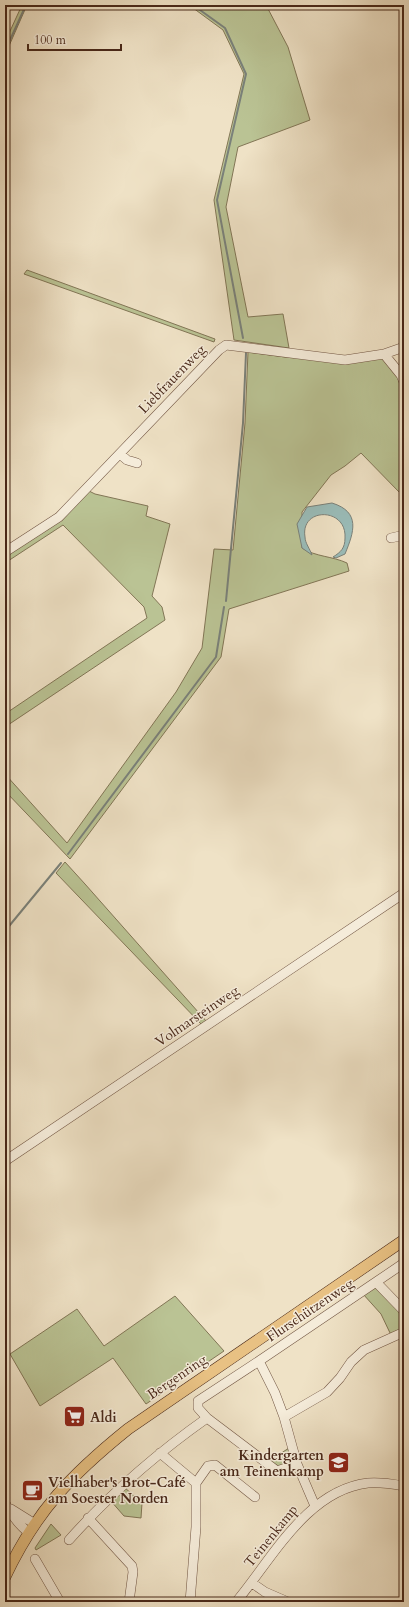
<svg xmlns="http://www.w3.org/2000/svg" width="409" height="1607" font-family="Cardo,serif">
  <rect width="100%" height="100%" fill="#efe2c6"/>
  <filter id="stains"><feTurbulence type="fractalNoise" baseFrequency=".005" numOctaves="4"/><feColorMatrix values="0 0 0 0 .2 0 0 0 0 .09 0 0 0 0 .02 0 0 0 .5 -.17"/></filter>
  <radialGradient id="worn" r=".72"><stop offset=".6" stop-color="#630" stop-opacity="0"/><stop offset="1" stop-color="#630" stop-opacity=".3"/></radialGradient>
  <path fill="#bac394" stroke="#827656" d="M22 5H27L5 55V42Z
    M189 5H266L288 47 310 120 238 147 226 207 248 317 283 314 289 348 234 340 214 200 244 74 223 30Z
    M27 270 215 339 214 342 24 274Z
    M248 352 285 357 384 355 404 385V505L400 493 361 453 345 466 331 475 302 512V548C316 557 332 556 347 563L349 571 229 609 221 657 70 859 5 791V774L67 843 176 692 202 648 214 549 233 550 245 423Z
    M87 490 95 494 148 506 146 516 170 524 152 596 162 607 165 620 5 727V714L147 618 144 607 63 525 5 563V553Z
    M65 862 85 884 207 1022 202 1025 56 873Z
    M374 1287H378L404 1315V1328L391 1335 381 1314 363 1294Z
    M175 1296 224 1351 146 1404 113 1358 40 1406 10 1354 77 1309 104 1346Z
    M289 1448 290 1452 285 1453 287 1458 291 1457 292 1461 280 1467 269 1461Z
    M124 1487 142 1503 141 1518 124 1516 110 1500Z
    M51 1524 61 1535 36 1550 35 1548Z"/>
  <path fill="#9abdba" stroke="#7a817a" d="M332 503C361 512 354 532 345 554L336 558 333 557C341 552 345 548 345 538 347 507 300 507 305 537 305 543 310 549 312 555L302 548 297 524 307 507Z"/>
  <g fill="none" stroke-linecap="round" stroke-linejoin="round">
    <path stroke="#7a817a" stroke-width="2" d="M193 5 225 28 246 74 217 200 243 338
      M5 51 26 5
      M226 601 243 423 246 353
      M68 854 216 657 224 607
      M5 931 61 863"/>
    <defs>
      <path id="minor" d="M384 354 401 375 404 382
        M120 454 127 460 137 463
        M391 538 404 535
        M5 552 59 517 219 350 226 345 345 360 384 354 404 347
        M5 1161 404 893
        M376 1282 404 1263
        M259 1361 376 1282 404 1311
        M284 1417 327 1392 340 1378 351 1362 364 1350 404 1332
        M160 1453 196 1483
        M297 1464 277 1471 207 1418 198 1408V1401L259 1361 275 1393 284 1417 297 1464 315 1506
        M5 1503C11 1515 18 1524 29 1533
        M11 1509 35 1524
        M88 1518 132 1566 133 1572 129 1602
        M69 1540C110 1494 156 1454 207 1418
        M35 1559 60 1602
        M252 1583 265 1592 288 1602
        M190 1602 196 1527V1483L208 1466 215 1465 255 1497
        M236 1602C272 1559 307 1490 368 1483 379 1482 393 1484 404 1486"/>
      <path id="major" d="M5 1577C36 1511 71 1475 128 1429L404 1240"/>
    </defs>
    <use href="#minor" stroke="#725644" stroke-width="10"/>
    <use href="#major" stroke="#492819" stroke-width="12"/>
    <use href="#minor" stroke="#f5ecda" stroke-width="9"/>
    <use href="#major" stroke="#e8c183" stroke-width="11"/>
  </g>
  <defs>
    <symbol id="supermarket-square" viewBox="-11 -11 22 22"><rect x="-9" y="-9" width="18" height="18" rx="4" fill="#8f2418" stroke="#f5ecda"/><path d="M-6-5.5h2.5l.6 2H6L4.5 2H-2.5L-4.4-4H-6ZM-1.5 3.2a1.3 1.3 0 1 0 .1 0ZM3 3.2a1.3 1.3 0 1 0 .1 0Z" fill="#fff"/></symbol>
    <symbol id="school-square" viewBox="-11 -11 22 22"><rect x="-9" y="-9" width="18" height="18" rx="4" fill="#8f2418" stroke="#f5ecda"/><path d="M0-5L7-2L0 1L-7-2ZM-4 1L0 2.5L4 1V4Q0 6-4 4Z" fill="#fff"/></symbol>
    <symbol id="cafe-square" viewBox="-11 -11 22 22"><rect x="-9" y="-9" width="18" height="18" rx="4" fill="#8f2418" stroke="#f5ecda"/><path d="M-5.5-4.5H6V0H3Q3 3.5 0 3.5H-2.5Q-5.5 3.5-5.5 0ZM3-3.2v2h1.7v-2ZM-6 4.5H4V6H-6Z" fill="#fff"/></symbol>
  </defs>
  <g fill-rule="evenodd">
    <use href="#supermarket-square" x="62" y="1404" width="25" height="25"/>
    <use href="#school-square" x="326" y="1450" width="25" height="25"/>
    <use href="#cafe-square" x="20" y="1478" width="25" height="25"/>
  </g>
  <g text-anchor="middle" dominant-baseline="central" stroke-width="3" stroke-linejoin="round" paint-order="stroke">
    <g font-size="14" fill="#492819" stroke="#f5ecda">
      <text transform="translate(172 379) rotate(-46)">Liebfrauenweg</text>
      <text transform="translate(197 1016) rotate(-34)">Volmarsteinweg</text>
      <text transform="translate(310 1310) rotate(-34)">Flurschützenweg</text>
      <text transform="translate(177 1377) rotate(-34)">Bergenring</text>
      <text transform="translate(271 1536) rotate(-51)">Teinenkamp</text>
    </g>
    <g font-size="14" font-weight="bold" fill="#492819" stroke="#f5ecda" text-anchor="start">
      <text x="90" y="1417">Aldi</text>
      <text x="324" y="1455" text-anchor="end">Kindergarten<tspan x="324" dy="16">am Teinenkamp</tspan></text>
      <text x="48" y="1482">Vielhaber's Brot-Café<tspan x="48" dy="16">am Soester Norden</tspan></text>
    </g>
  </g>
  <rect width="409" height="1607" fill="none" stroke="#efe2c6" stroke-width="20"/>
  <rect x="6" y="6" width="397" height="1595" fill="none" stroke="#492819" stroke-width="2"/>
  <rect x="10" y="10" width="389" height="1587" fill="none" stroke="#492819"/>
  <path d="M28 44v6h93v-6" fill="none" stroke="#492819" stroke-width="2"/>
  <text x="34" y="44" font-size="12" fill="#492819" stroke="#f5ecda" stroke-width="3" paint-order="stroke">100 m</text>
  <rect width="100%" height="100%" filter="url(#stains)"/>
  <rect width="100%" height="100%" fill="url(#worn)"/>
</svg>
